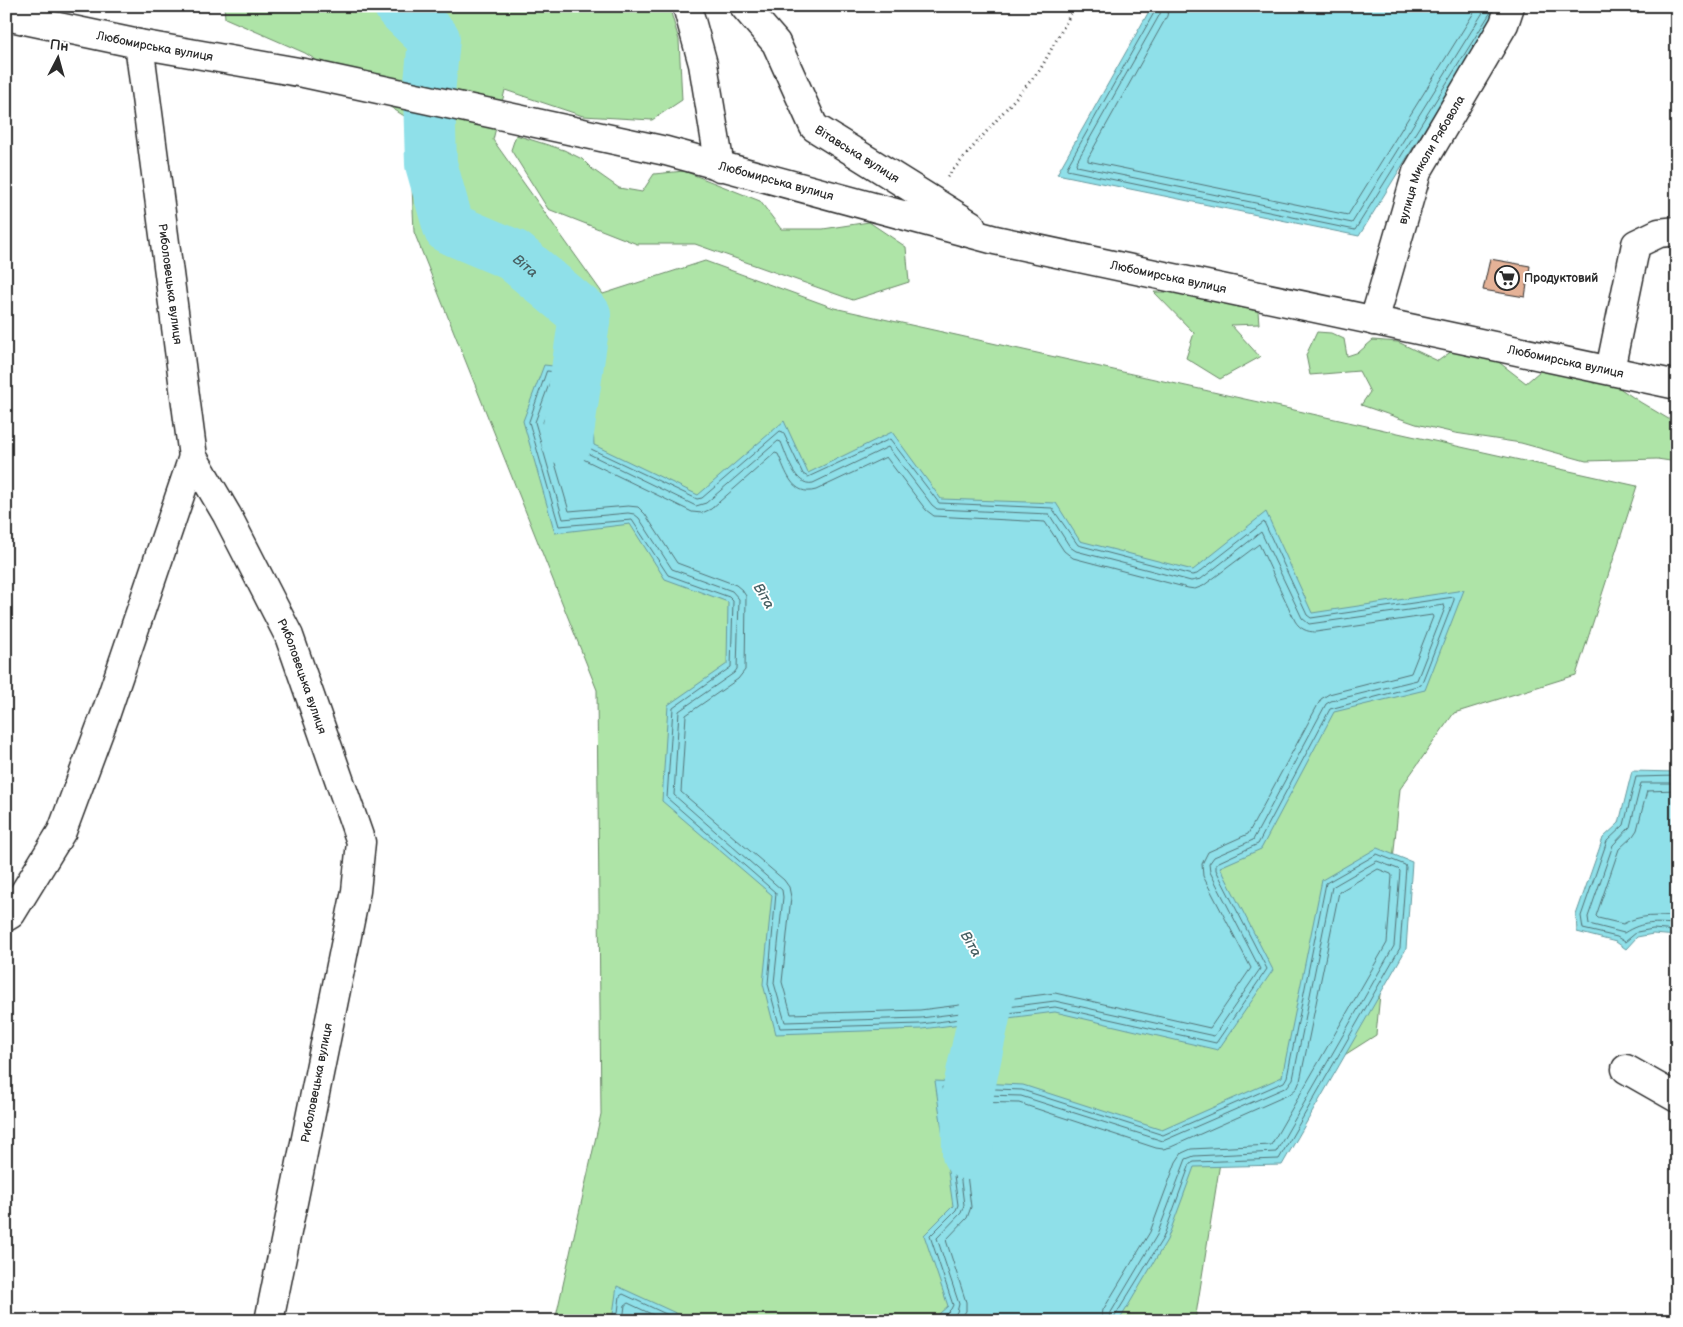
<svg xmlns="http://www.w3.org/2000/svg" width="1683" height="1327" font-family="'Balsamiq Sans',sans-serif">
  <rect width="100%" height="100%" fill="#fff"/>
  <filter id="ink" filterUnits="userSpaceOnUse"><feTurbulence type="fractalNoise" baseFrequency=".02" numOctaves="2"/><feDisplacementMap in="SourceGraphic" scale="10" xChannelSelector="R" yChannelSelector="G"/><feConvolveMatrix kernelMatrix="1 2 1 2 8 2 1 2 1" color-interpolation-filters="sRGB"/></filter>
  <g filter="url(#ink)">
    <path fill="#aee4a7" stroke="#6c8869" d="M224 6H669L679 40 682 100 652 120 583 116 505 90 493 140 603 294 705 261 834 308 1637 486 1576 675 1454 713 1400 789 1376 1035 1225 1131 1195 1321H555L601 1114 597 690 414 232 409 119 305 53 225 18Z
      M516 135 564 150 582 159 592 169 619 188 642 192 654 174 684 171 760 201 781 229H823L869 222 906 247 909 282 853 300 695 244H637L548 209 511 150Z
      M1154 292H1179L1258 311 1259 324 1231 325 1260 357 1220 379 1186 358 1194 333Z
      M1317 332 1331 333 1344 339 1347 356 1359 352 1373 340 1398 342 1438 361 1456 348 1496 360 1526 383 1546 366 1612 383 1640 402 1677 424V462L1657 459 1586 461 1521 443 1455 433 1416 424 1361 405 1370 392 1359 371 1310 375 1306 355Z"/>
    <path fill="#8fe0e9" stroke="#67989d" d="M1152 6H1500L1359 236 1057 174Z
      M544 365 590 370 594 445 698 495 784 421 808 473 892 432 941 499 1056 503 1080 541 1193 570 1266 512 1312 613 1464 590 1425 690 1334 712 1261 849 1220 867 1273 970 1218 1050 1055 1012 922 1029 776 1034 763 984 772 895 662 801 668 705 727 664 728 602 665 579 630 524 555 533 523 421Z
      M1632 771 1677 772V936L1653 934 1637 937 1626 949 1616 942 1577 932 1576 915 1603 838 1619 823Z
      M1377 848 1412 862 1406 949 1282 1165 1194 1167 1167 1240 1119 1321H931L948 1306 924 1235 953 1206 935 1081 1023 1085 1162 1130 1282 1077 1322 880Z
      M617 1286 693 1321H612Z"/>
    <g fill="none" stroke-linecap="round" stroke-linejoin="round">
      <path stroke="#537377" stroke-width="1" d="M1156 6 1155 11 1067 167V170L1355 230 1494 7
        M1162 6 1160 14 1076 163 1077 166 1352 223 1487 6
        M1169 6 1167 16 1088 158V161L1348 215 1478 6
        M547 371 585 375 589 444 591 449 697 499 702 498 780 431 783 432 803 474 808 477 890 439 939 503 1052 508 1078 545 1192 575 1197 574 1264 522 1307 615 1311 618 1454 597V600L1421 685 1330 709 1258 844 1219 862 1216 864V870L1267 969 1216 1043 1055 1007 921 1024 780 1028 768 984 776 893 667 798 673 708 731 667 733 601 729 597 668 575 632 520 559 526 529 422Z
        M553 377 579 381 583 445 587 453 696 506 706 503 778 441 781 442C787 456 795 487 813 483L888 447 932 505 937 509 1049 514 1070 547 1076 551 1191 581 1201 579 1261 532 1302 618 1309 624 1444 605 1445 608 1417 680 1331 701 1326 704 1253 840 1214 857 1209 864 1210 872 1260 969 1214 1036 1055 1001 921 1018 785 1022 774 983 783 897 782 890 674 795 679 711 734 673 737 669 739 599 732 591 672 569 639 518 634 514 628 513 563 519 535 422 551 379Z
        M558 385 572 388 575 446 581 458 692 512 702 513 711 509 775 453 778 454C786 471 792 497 816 490L886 457 926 510 934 516 1045 522 1064 551 1073 558 1188 588 1195 589 1203 586 1259 544 1295 621C1300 629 1307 632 1316 632L1432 615 1433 617 1411 673 1329 694 1321 699 1248 834 1208 852 1202 864 1203 876 1251 968 1210 1028 1055 993 920 1010 791 1014 782 982 791 897 789 887 784 880 681 792 686 715 738 679 745 670 746 596 742 590 736 585 677 563 645 514 638 507 628 506 569 511 543 422 556 387Z
        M1677 776 1636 777 1624 825 1607 841 1581 916 1583 929 1617 937 1625 942 1637 932 1653 929 1677 931
        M1677 783H1641L1630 827 1613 845 1588 917 1589 924 1624 933C1643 921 1655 923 1677 924
        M1677 790 1647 791 1637 830 1633 836 1619 849 1596 916 1598 918 1623 924C1640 914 1658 916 1677 917
        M617 1321 620 1296 623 1294 681 1321
        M623 1321 625 1305 628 1303 666 1321
        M939 1321 951 1309 953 1305 930 1236 956 1210 958 1205 942 1087 1022 1090 1163 1135 1284 1082 1287 1077 1326 883 1377 854 1405 865 1406 867 1400 948 1279 1159 1194 1162 1190 1164 1163 1238 1115 1316V1321
        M948 1321 957 1312 959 1304 937 1238 961 1213 964 1205 950 1094 1021 1096 1163 1141 1287 1087 1293 1079 1332 887 1377 861 1398 869 1400 871 1394 946 1276 1152 1194 1156 1186 1159 1157 1235 1110 1314 1108 1321
        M959 1321 966 1311V1302L946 1240 967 1218 971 1207 958 1102 1019 1103 1156 1148 1163 1149 1171 1147 1290 1094 1297 1088 1300 1081 1339 892 1378 869 1391 874 1392 876 1387 943 1271 1145 1191 1149 1182 1153 1176 1162 1150 1232 1103 1310 1101 1321"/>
      <g stroke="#8fe0e9" stroke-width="52">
        <path id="s1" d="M400 6 434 39 429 94 431 164 449 228 513 255 585 315 567 440"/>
        <path d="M968 1154 967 1097 992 979 977 954"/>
      </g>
    </g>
    <path fill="#e5b297" stroke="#2b2b2b" d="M1490 259 1530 266 1525 297 1483 290Z"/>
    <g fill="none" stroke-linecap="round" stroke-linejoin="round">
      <defs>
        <g id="minor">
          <path d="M687 6 703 64 720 167"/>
          <path id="s2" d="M744 6 776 43 814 127 971 225"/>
          <path id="s3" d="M6 16 139 44 304 73 666 151 995 240 1677 385"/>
          <path id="s4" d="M139 44 193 457 227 515 289 636 361 842 356 891 269 1321"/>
          <path id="s5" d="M1374 321 1417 172 1504 24 1510 6"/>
          <path d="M1610 370 1636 244 1659 233 1677 231"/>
          <path d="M6 917 11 914 62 831 106 713 193 457"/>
          <path d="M1626 1069 1677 1098"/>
        </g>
      </defs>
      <use href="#minor" stroke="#2b2b2b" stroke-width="31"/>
      <path stroke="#2b2b2b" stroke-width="3" stroke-dasharray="1 4" stroke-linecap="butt" d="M947 177 1040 70 1075 6"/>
      <use href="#minor" stroke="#fff" stroke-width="28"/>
    </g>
  </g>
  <defs>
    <symbol id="supermarket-ring" viewBox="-11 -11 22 22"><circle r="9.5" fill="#fff" stroke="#2b2b2b" stroke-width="1.5"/><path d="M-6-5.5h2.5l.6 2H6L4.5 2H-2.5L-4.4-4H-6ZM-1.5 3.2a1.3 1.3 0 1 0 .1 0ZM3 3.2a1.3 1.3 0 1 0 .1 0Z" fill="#2b2b2b"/></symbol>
  </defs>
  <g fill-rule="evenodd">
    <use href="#supermarket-ring" x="1493" y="264" width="28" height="28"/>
  </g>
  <g text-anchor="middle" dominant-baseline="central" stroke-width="4" stroke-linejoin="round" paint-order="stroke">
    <g font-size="12" fill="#2b2b2b" stroke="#fff">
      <text stroke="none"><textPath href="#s3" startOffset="152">Любомирська вулиця</textPath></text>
      <text stroke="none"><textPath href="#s2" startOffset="192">Вітавська вулиця</textPath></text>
      <text stroke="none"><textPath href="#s5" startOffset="172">вулиця Миколи Рябовола</textPath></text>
      <text stroke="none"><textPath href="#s3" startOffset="788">Любомирська вулиця</textPath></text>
      <text stroke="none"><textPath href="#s3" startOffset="1192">Любомирська вулиця</textPath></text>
      <text stroke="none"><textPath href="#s4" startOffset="242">Риболовецька вулиця</textPath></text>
      <text stroke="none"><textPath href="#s3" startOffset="1598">Любомирська вулиця</textPath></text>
      <text stroke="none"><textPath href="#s4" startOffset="662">Риболовецька вулиця</textPath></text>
      <text transform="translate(317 1083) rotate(-79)">Риболовецька вулиця</text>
    </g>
    <g font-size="12" font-weight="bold" fill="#2b2b2b" stroke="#fff" text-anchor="start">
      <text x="1524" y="278">Продуктовий</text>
    </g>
    <g font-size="14" font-style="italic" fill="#496164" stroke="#fff">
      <text stroke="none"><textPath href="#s1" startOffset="325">Віта</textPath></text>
      <text transform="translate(764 596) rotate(59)">Віта</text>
      <text transform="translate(971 944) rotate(59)">Віта</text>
    </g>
  </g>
  <rect width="1683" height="1327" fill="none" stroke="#fff" stroke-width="25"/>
  <rect x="12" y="12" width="1658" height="1302" fill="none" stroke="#2b2b2b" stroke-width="2" filter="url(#ink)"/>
  <g transform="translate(58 58) rotate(6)" stroke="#ffffff" stroke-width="4" paint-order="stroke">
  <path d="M0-4L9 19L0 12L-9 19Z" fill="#2b2b2b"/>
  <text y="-8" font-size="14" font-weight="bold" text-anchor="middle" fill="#2b2b2b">Пн</text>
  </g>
</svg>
